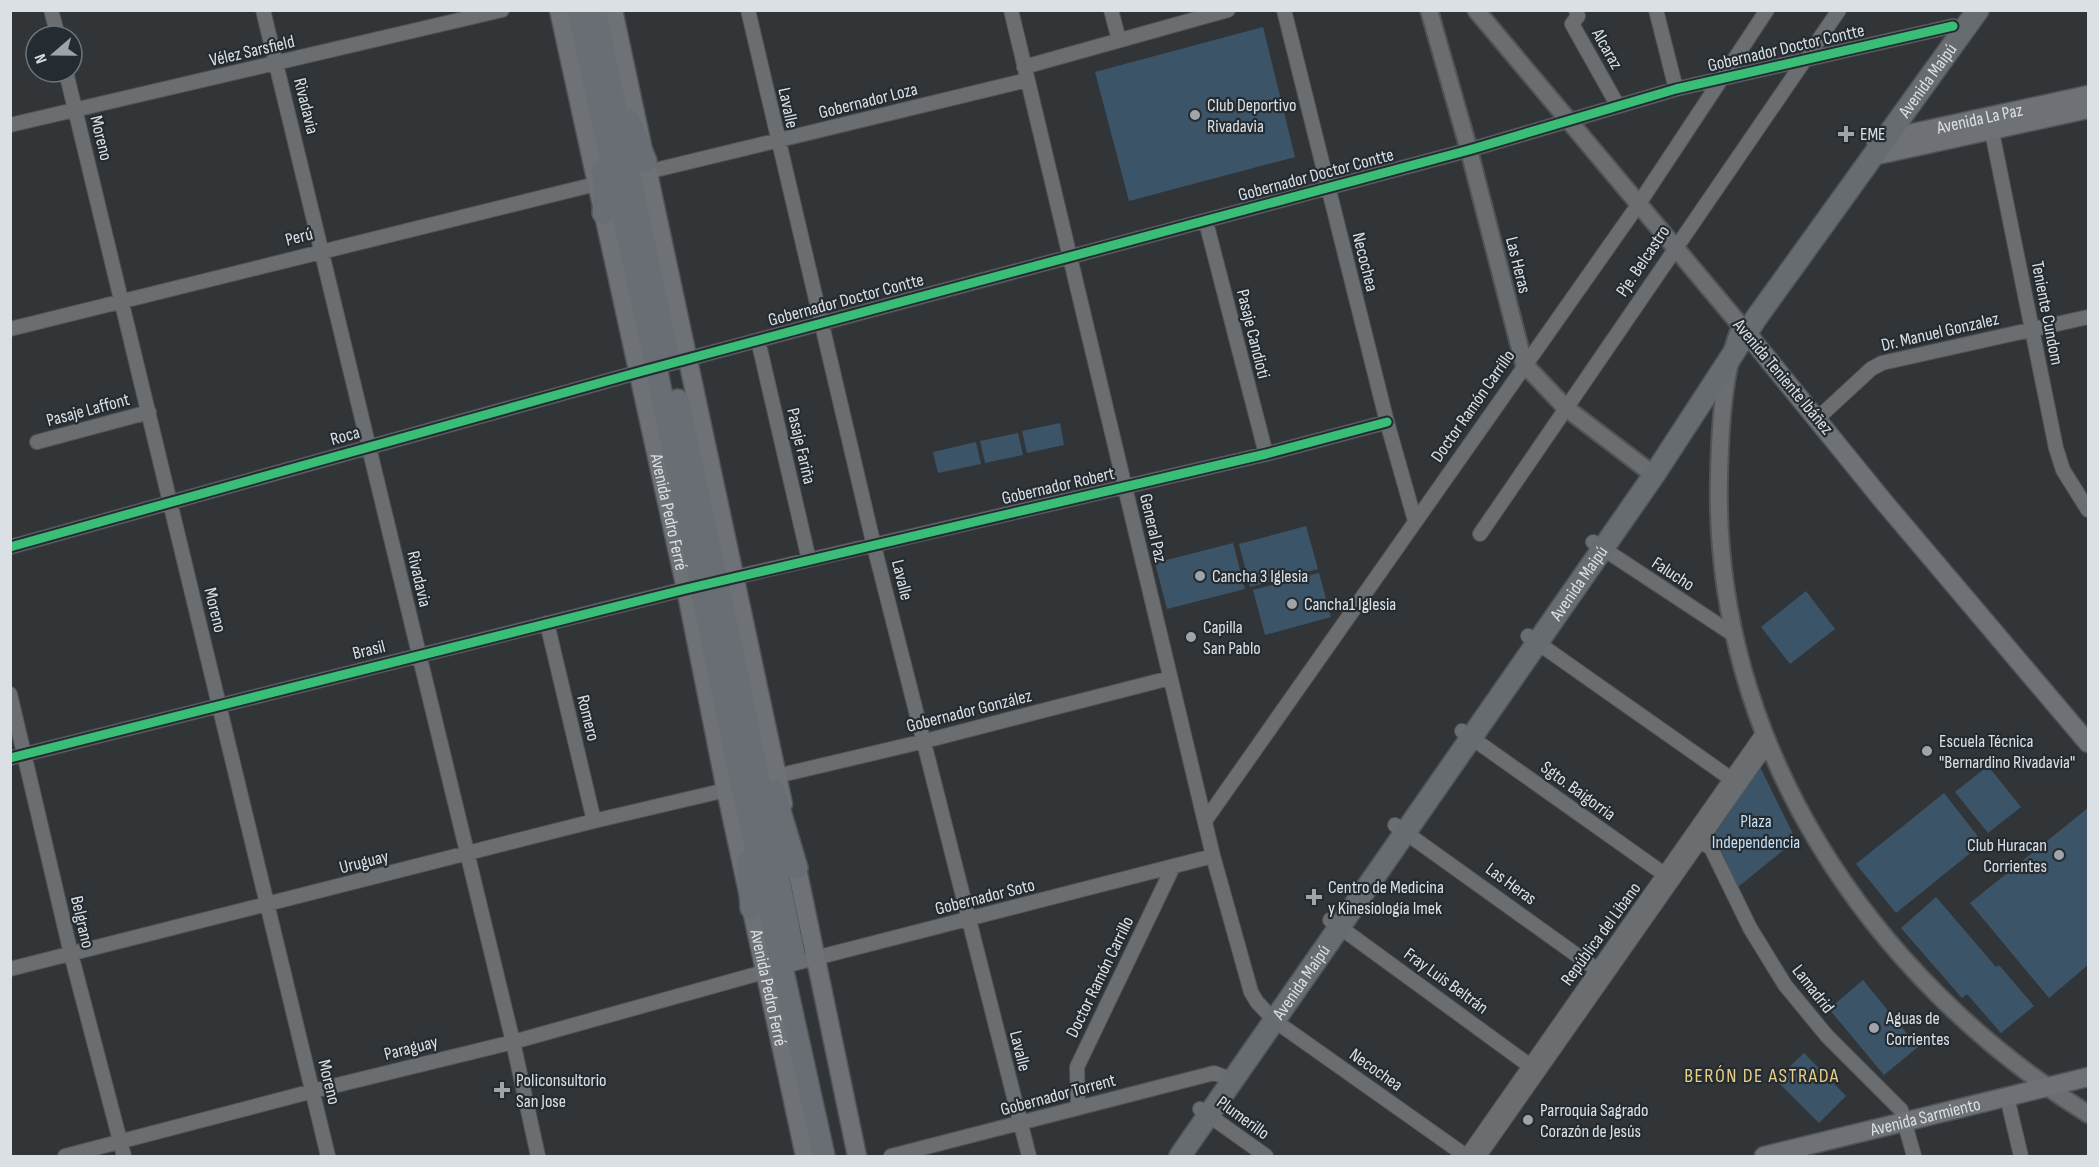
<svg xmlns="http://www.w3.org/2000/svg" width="2099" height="1167" font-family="'Sofia Sans Condensed',sans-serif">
  <rect width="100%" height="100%" fill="#323538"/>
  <path fill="#3c5468" d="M1263 27 1295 157 1129 201 1095 72Z
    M1060 423 1064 445 1027 453 1022 431Z
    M1018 433 1023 455 985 463 980 441Z
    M976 442 981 464 938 473 933 452Z
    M1306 526 1318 569 1250 587 1239 544Z
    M1233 543 1245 589 1167 609 1155 563Z
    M1319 573 1331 617 1265 635 1253 590Z
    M1806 591 1835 629 1790 664 1761 627Z
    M1988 766 2021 807 1988 833 1955 792Z
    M1760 767 1796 840 1738 887 1714 835Z
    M1944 793 1983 843 1896 913 1856 864Z
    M2088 808V965L2049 998 1970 903Z
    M1936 897 1996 967 1999 965 2034 1006 2001 1033 1967 994 1962 998 1901 928Z
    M1863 980 1918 1047 1884 1075 1829 1009Z
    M1804 1053 1846 1096 1819 1123 1776 1080Z"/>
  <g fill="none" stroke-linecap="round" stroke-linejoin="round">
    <defs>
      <path id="minor" d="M51 10 58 36
        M263 10 513 1042 538 1156
        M748 10 874 546 1029 1156
        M1011 10 1213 856 1251 992 1257 1002 1275 1021 1466 1156
        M1111 10 1119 40
        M1284 10 1387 422 1415 521
        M1576 10 1578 16 1572 24 1618 106
        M1656 10 1676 89
        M1024 67 1228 10
        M66 72 328 1156
        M1990 122 2056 448 2063 470 2088 510
        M10 125 502 10
        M647 172 1027 80
        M1206 222 1266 454
        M10 329 596 184
        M758 340 809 560
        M1818 418 1871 369 1882 363 2088 317
        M37 442 149 412
        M1480 534 1839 10
        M1593 542 1734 635
        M10 547 639 372 1469 150 1676 89 1953 26
        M727 579 1266 454 1387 422
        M547 623 594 821
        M1528 636 1737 783
        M10 694 71 954 124 1156
        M1462 731 1671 879
        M10 758 693 587
        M777 776 925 741 1170 678
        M1205 821 1638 205 1767 10
        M1395 825 1603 974
        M1695 838 1711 848 1750 928 1785 985 1827 1036 1901 1110 1914 1156
        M1330 920 1537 1071
        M10 969 594 821 726 790
        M2007 1097 2021 1156
        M1078 1107 1077 1067 1173 867
        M1200 1109 1266 1156
        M65 1156 313 1091 513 1042 796 963 1213 856
        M891 1156 1214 1073 1234 1080
        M1467 1156 1764 732
        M1479 1156 1768 744"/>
      <path id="tertiary" d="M1429 10 1469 150 1524 364 1566 408 1654 475
        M1476 10 1741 326C1723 368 1720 431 1719 477 1712 742 1868 976 2088 1114"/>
      <g id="secondary">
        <path id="s1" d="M559 10 686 589 726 790 805 1156"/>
        <path d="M613 10 783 804"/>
        <path id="s2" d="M1876 141 2088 95"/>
        <path d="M1873 156 2088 109"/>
        <path d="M1741 326 1884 502 2088 743"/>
        <path d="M794 854 857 1156"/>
        <path id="s3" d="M1764 1156 2088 1077"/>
      </g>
      <g id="primary">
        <path id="s4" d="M1180 1156 1654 475 1757 317 1978 10"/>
      </g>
      <path id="trunk" d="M578 10 656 367 738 769 824 1156
        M595 10 668 355
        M629 120 646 161
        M602 171 605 187 603 213
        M678 400 738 677 794 954
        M774 791 797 868
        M748 862 751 908"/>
    </defs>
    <use href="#minor" stroke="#515457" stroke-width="16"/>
    <use href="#tertiary" stroke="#515457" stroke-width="20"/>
    <use href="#secondary" stroke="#515457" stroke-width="21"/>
    <use href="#primary" stroke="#515457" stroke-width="24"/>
    <use href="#trunk" stroke="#515457" stroke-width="24"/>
    <use href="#minor" stroke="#6b6e70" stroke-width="14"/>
    <use href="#tertiary" stroke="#6b6e70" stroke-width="16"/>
    <use href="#secondary" stroke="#6e7176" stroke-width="18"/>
    <use href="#primary" stroke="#676c71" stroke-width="21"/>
    <use href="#trunk" stroke="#686e74" stroke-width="21"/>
    <defs>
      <path id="cycleway" d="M10 547 639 372 1469 150 1676 89 1953 26
        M10 758 686 589 1266 454 1387 422"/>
    </defs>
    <use href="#cycleway" stroke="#242c32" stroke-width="13"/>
    <use href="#cycleway" stroke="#3abd76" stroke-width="9"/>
  </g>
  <g fill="#a0a4a8" stroke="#242c32" stroke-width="2">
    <circle cx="1195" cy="115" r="6"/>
    <path d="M1843 125h6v6h6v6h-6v6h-6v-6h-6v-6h6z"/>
    <circle cx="1200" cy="576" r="6"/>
    <circle cx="1292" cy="604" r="6"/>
    <circle cx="1191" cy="637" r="6"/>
    <circle cx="1927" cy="751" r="6"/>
    <circle cx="2059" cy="855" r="6"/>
    <path d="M1311 888h6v6h6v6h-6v6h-6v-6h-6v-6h6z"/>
    <circle cx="1874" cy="1028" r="6"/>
    <path d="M499 1081h6v6h6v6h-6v6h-6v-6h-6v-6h6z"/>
    <circle cx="1528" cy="1120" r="6"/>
  </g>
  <g text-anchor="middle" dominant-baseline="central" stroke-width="4.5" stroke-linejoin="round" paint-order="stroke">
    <g font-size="18" fill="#dbe0e4" stroke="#242c32">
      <text transform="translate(1786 48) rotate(-13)">Gobernador Doctor Contte</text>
      <text transform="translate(1607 49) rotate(60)">Alcaraz</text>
      <text transform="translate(252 51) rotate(-13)">Vélez Sarsfield</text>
      <text stroke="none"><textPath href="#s4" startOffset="1310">Avenida Maipú</textPath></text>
      <text transform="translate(868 101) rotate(-14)">Gobernador Loza</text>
      <text transform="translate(306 106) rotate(76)">Rivadavia</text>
      <text transform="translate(788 108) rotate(78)">Lavalle</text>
      <text stroke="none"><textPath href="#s2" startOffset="106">Avenida La Paz</textPath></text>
      <text transform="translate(101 138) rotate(76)">Moreno</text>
      <text transform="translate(1316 175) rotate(-15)">Gobernador Doctor Contte</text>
      <text transform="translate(299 237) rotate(-14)">Perú</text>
      <text transform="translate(1643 261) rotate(-56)">Pje. Belcastro</text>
      <text transform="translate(1365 262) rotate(76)">Necochea</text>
      <text transform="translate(1518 265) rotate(76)">Las Heras</text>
      <text transform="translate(846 300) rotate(-15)">Gobernador Doctor Contte</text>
      <text transform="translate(2047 313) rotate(79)">Teniente Cundom</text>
      <text transform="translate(1940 332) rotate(-13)">Dr. Manuel Gonzalez</text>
      <text transform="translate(1253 334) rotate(76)">Pasaje Candioti</text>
      <text transform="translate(1783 377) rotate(50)">Avenida Teniente Ibáñez</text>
      <text transform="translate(1473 406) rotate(-55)">Doctor Ramón Carrillo</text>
      <text transform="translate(88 410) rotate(-15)">Pasaje Laffont</text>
      <text transform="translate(345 436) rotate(-15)">Roca</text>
      <text transform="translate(801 446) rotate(77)">Pasaje Fariña</text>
      <text transform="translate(1058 486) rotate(-13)">Gobernador Robert</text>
      <text stroke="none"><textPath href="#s1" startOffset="514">Avenida Pedro Ferré</textPath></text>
      <text transform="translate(1153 528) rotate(77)">General Paz</text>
      <text transform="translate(1673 574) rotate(33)">Falucho</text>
      <text transform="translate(419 579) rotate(77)">Rivadavia</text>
      <text transform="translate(902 580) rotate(76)">Lavalle</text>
      <text stroke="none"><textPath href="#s4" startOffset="698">Avenida Maipú</textPath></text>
      <text transform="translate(215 610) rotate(76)">Moreno</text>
      <text transform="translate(369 650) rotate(-14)">Brasil</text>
      <text transform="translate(969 711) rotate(-14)">Gobernador González</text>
      <text transform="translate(588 718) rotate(76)">Romero</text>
      <text transform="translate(1578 791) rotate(36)">Sgto. Baigorria</text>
      <text transform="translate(364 862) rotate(-14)">Uruguay</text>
      <text transform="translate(1511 884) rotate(36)">Las Heras</text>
      <text transform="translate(985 897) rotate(-14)">Gobernador Soto</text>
      <text transform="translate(82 922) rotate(77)">Belgrano</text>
      <text transform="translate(1601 934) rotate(-54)">República del Libano</text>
      <text transform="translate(1100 977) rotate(-64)">Doctor Ramón Carrillo</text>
      <text transform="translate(1446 981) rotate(36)">Fray Luis Beltrán</text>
      <text stroke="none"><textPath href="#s4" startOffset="212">Avenida Maipú</textPath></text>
      <text stroke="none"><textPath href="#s1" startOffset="1000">Avenida Pedro Ferré</textPath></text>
      <text transform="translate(1813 989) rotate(52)">Lamadrid</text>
      <text transform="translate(411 1048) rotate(-14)">Paraguay</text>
      <text transform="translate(1020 1051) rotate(76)">Lavalle</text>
      <text transform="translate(1376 1070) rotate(35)">Necochea</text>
      <text transform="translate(329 1082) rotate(76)">Moreno</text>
      <text transform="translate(1058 1095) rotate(-15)">Gobernador Torrent</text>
      <text stroke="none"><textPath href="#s3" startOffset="166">Avenida Sarmiento</textPath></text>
      <text transform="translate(1243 1118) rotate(36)">Plumerillo</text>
    </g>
    <g font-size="18" fill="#dbe0e4" stroke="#242c32" text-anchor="start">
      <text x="1207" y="105">Club Deportivo<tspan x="1207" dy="21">Rivadavia</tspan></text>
      <text x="1860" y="134">EME</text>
      <text x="1212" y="576">Cancha 3 Iglesia</text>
      <text x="1304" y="604">Cancha1 Iglesia</text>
      <text x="1203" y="627">Capilla<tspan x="1203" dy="21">San Pablo</tspan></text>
      <text x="1939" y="741">Escuela Técnica<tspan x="1939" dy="21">"Bernardino Rivadavia"</tspan></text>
      <text x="2047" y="845" text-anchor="end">Club Huracan<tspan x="2047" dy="21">Corrientes</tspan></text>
      <text x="1328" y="887">Centro de Medicina<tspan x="1328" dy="21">y Kinesiología Imek</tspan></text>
      <text x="1886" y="1018">Aguas de<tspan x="1886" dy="21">Corrientes</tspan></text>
      <text x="516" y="1080">Policonsultorio<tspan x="516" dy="21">San Jose</tspan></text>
      <text x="1540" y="1110">Parroquia Sagrado<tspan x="1540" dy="21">Corazón de Jesús</tspan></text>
    </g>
    <g font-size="18" fill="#c5dff5" stroke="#242c32">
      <text x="1756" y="821">Plaza<tspan x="1756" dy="21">Independencia</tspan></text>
    </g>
    <g font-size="20" letter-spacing="1.5" fill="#e8cf83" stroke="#242c32">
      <text x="1762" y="1076">BERÓN DE ASTRADA</text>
    </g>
  </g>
  <rect width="2099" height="1167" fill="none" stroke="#dbe0e4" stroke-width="24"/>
  <g transform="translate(54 54) rotate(250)"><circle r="28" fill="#242c32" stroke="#6d7479" stroke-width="1.5"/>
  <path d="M0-4.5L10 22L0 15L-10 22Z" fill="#a0a4a8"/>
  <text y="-9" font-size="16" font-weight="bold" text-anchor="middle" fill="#dbe0e4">N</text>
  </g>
</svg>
